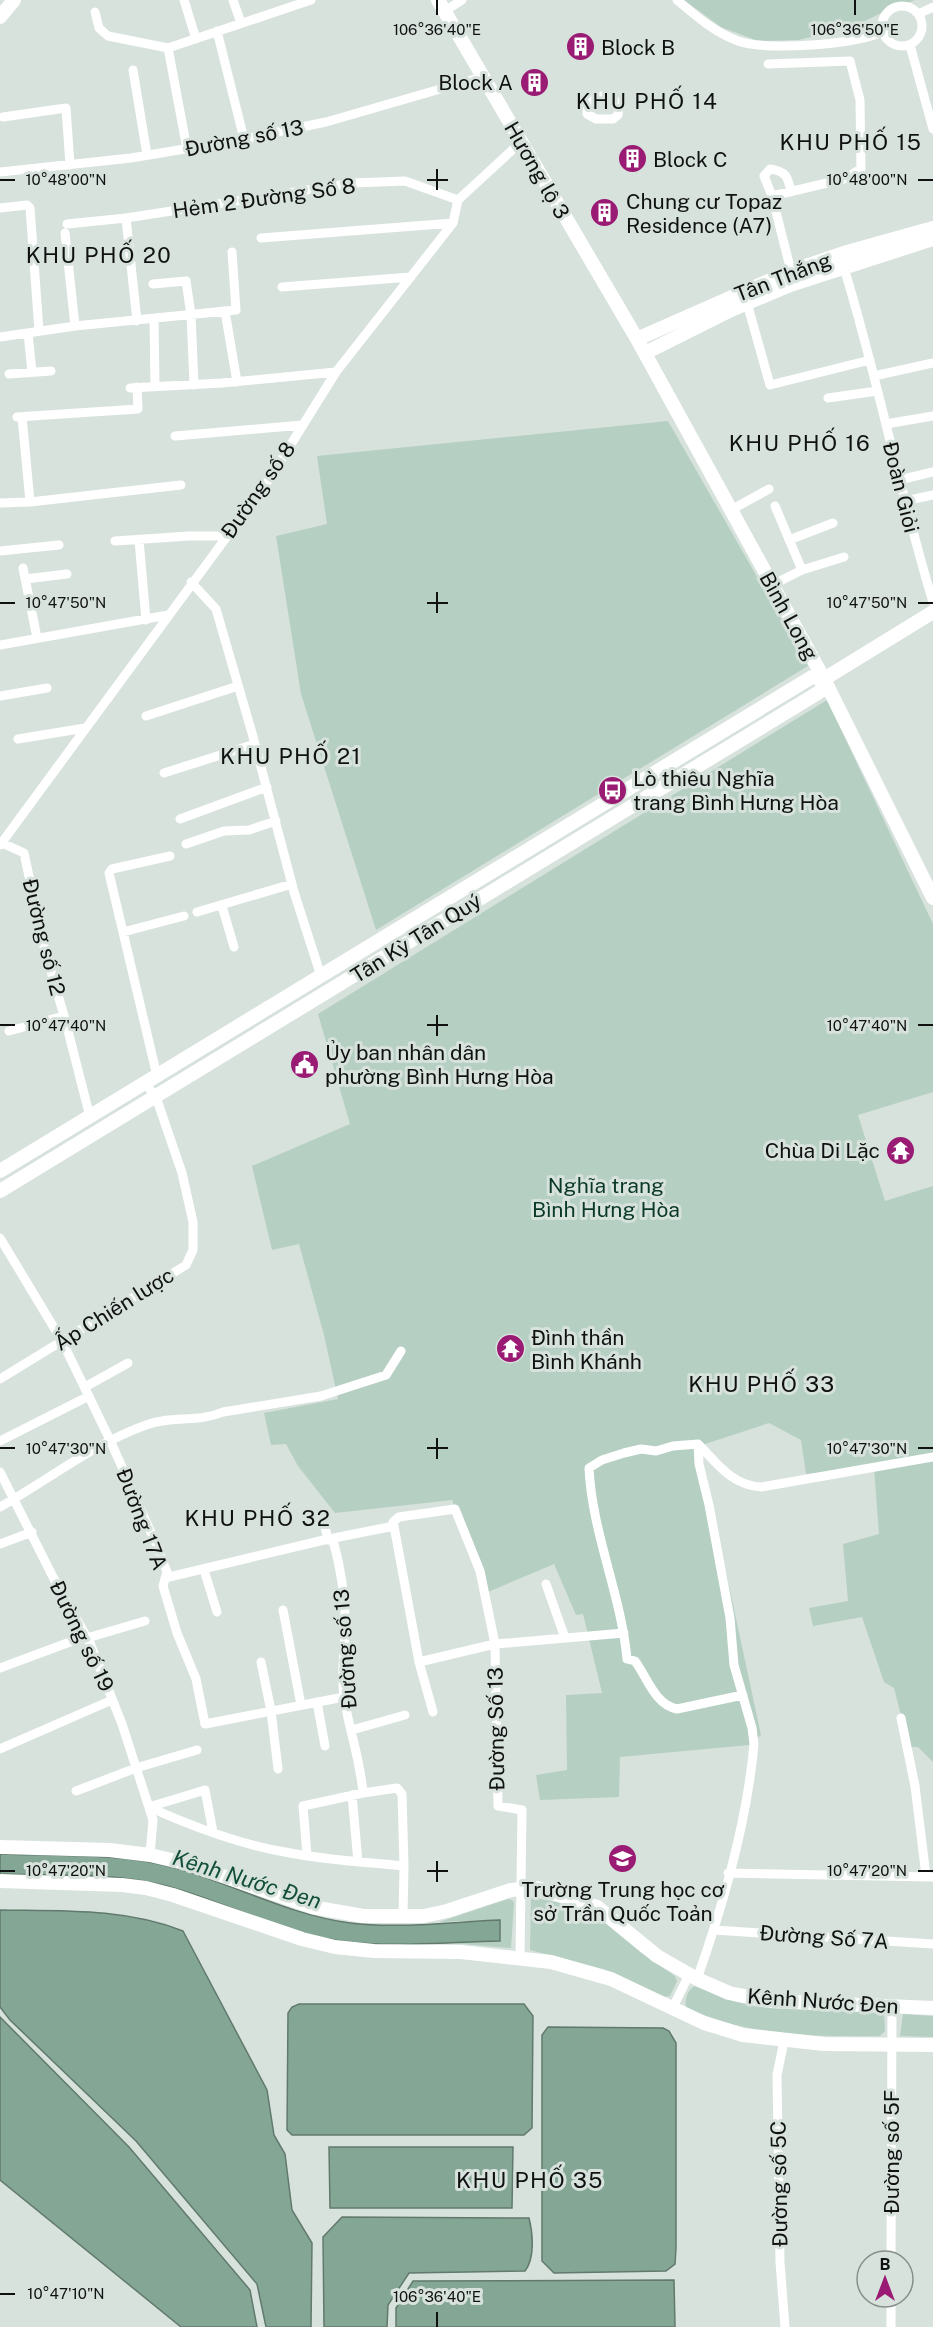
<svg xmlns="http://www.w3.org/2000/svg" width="933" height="2327" font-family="'Public Sans',sans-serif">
  <rect width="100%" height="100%" fill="#d8e2dd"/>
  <path fill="#b5cfc2" d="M684 0H915L890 9 850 28 798 40 758 41 721 27Z
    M668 421 808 666 376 930 301 694 276 536 327 524 317 456Z
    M827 700 933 924V1092L858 1115 885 1201 933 1186V1762L918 1747H909L894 1688 884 1682 862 1617 813 1626 809 1608 848 1601 843 1544 879 1534 874 1467 806 1474 801 1440 769 1423 699 1446 761 1735 749 1745 620 1757 619 1797 540 1800 536 1775 567 1770 566 1695 602 1693 583 1614 576 1615 554 1564 488 1592 452 1500 335 1513 298 1466 286 1444 271 1445 264 1413 338 1399 324 1335 299 1244 272 1250 252 1166 350 1124 318 1014Z
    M531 1897 570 1905 597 1916 640 1952 675 1976 677 1981 670 1996 663 1997 603 1969 530 1950Z
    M508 1899 512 1900 514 1903 511 1948 450 1943V1942L500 1941V1920L439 1922Z
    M695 1986 736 2002 758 2007 882 2012 884 2015 885 2031 880 2036C814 2037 747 2036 687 2008 683 2001 688 1989 695 1986Z
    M903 2014 933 2016V2037L900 2036Z"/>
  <path fill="#84a695" stroke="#617a6d" stroke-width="1.5" d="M0 1854C57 1856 117 1853 172 1867 232 1883 288 1915 350 1923 399 1929 451 1922 500 1920V1941C448 1942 393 1948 341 1941 279 1933 223 1900 163 1885 111 1872 54 1876 0 1874Z
    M0 1910C61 1911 125 1908 183 1931L267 2090 274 2135 285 2154 292 2210 312 2243 311 2327H266L257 2284 136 2141 10 2020 0 2007Z
    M299 2004H524L533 2016 532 2128 524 2135H292L287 2130 288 2013 292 2007Z
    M0 2017 129 2147 250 2290 257 2327H181L0 2180Z
    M548 2027 663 2028 669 2031 676 2043V2247L675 2264 666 2271 554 2273 542 2261V2035Z
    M329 2147H513L512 2208H330Z
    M342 2217 529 2218C533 2234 535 2258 525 2271L409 2273 388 2305 387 2327H324L323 2237Z
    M674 2280 675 2327H396V2308L413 2281Z"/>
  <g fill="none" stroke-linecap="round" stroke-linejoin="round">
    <path stroke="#fff" stroke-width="9" d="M184 0 196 39
      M233 0 241 23
      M677 0C696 16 714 32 738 41 766 51 857 45 884 31
      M882 26a20 20 0 1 1 40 0a20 20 0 1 1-40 0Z
      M445 11 462 0
      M95 12 99 28 108 36 168 48
      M918 14 933 7
      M217 31 244 139
      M910 45 933 129
      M168 48 311 0
      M168 48 187 149
      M768 64 850 61 860 100 861 169 844 179 772 196 791 271
      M133 70 147 155
      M604 96 612 98 619 104 618 115 613 119H596L587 114V103L595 97Z
      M3 117 66 108 70 165
      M0 172 131 158 244 139 326 122 482 77
      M772 196 764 176 770 169C786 171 788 177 791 192
      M0 208 27 205 30 208 39 331
      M126 218 137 321
      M67 224 126 218 353 183 405 181 458 200
      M65 233 75 326
      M261 238 453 223
      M844 268C878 378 899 491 933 602
      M153 284 186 281 191 315 194 385
      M282 287 411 277
      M747 303 770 385 870 360
      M225 311 237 382
      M154 319 155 385
      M28 333 32 372
      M0 337 75 326 236 310 232 252
      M9 374 51 371
      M874 376 933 363
      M130 388 222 383 336 372
      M828 398 877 391
      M17 417 138 409 137 387
      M22 417 30 502
      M886 424 933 416
      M175 436 303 425
      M899 480 933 472
      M905 501 933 495
      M0 503 30 502 181 485
      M731 510 769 489
      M139 540 146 620
      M789 540 833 523
      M115 541 189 536H227
      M0 551 59 545
      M23 568 37 638
      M802 570 844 557
      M25 579 67 574
      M191 582 216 609 252 733 294 892 321 976
      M772 585 802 570 775 506
      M0 645 168 615
      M0 696 47 688
      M146 716 238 686
      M18 739 85 728
      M164 773 255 744
      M180 819 267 787
      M0 842 24 853 45 951 65 1019 90 1117
      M186 844 224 831 249 830 276 821
      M0 845 270 478 336 372 453 223 458 200 521 142
      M222 906 234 947
      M197 912 292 884
      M123 932 184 916
      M9 1031 64 1016
      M157 1076 109 873 112 869 170 856
      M0 1238 62 1341 110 1440 157 1546 167 1572 163 1586 177 1633 196 1679 205 1724 344 1697
      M0 1379 186 1265 193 1250V1222L182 1173 156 1097 145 1083
      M85 1387 128 1363
      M0 1441 89 1396
      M0 1472 53 1577 90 1643 122 1724 153 1820 150 1855
      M0 1507C48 1480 93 1444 146 1425 171 1415 198 1423 223 1412L321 1396 386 1375 401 1351
      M322 1514 328 1540
      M394 1526 393 1522 399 1517 455 1509 480 1571 495 1644 419 1662
      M333 1540C341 1569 346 1602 345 1632 344 1653 341 1675 344 1697 349 1730 360 1758 363 1793
      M0 1544 32 1532
      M204 1570 217 1612
      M165 1578 324 1540 394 1526 419 1662 433 1712
      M546 1584 565 1638
      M283 1610 301 1705
      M87 1638 145 1621
      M261 1662 271 1711 278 1769
      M0 1668 86 1636
      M743 1695 677 1709C655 1705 647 1677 635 1661L627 1659C621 1594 592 1533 589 1468L602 1460 624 1453 641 1449 656 1451 673 1446 698 1444C717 1463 731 1485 761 1487L933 1457
      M317 1702 325 1746
      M901 1718 915 1786 926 1876
      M352 1730 405 1715
      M0 1749 112 1700
      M76 1791 136 1768 197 1750
      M352 1795 358 1862
      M149 1807C191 1826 238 1844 285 1852 324 1860 364 1862 404 1866
      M149 1807 205 1790 213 1832
      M307 1856 303 1806 363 1793 397 1788 402 1794 404 1866 403 1917
      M728 1873 933 1877
      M714 1930 933 1944
      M520 1957 522 1810 498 1806 495 1644 624 1633
      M697 1979C723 1906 747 1822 754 1744L752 1728 734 1665 730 1618 709 1505 699 1464 698 1444
      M672 2009 689 1975
      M784 2041 777 2075 780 2262 785 2327
      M891 2261 892 2006
      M891 2297V2327"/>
    <path stroke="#fff" stroke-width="14" d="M438 0 637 339 824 679 933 898
      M0 17 14 0
      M637 339 791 271 847 252 933 228
      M645 353 731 310 790 285 933 239
      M0 1171 812 677 824 679 933 612
      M0 1191 821 691 824 679
      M0 1847 109 1850 150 1855 188 1864 312 1907 363 1916H424L447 1911 511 1890 537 1888 597 1907 657 1956 697 1979 729 1993 769 2001 933 2008
      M0 1881 122 1885 146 1888 173 1895 302 1939 335 1947 374 1951 461 1952 551 1962 611 1979 704 2023 743 2035 824 2044 933 2045"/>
  </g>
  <path fill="none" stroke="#0f1211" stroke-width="2" d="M437 0V15M855 0V15M437 169V190M0 180H15M427 180H448M918 180H933M437 592V613M0 603H15M427 603H448M918 603H933M437 1015V1036M0 1025H15M427 1025H448M918 1025H933M437 1438V1459M0 1448H15M427 1448H448M918 1448H933M437 1861V1882M0 1871H15M427 1871H448M918 1871H933M0 2294H15M437 2312V2327"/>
  <defs>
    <symbol id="building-disc" viewBox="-11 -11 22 22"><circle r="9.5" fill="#991b73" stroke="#d8e2dd"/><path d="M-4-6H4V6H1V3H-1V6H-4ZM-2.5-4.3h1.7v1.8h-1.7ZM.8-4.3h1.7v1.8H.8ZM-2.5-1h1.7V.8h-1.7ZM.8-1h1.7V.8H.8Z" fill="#fff"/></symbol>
    <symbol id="bus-disc" viewBox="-11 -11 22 22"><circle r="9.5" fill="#991b73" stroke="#d8e2dd"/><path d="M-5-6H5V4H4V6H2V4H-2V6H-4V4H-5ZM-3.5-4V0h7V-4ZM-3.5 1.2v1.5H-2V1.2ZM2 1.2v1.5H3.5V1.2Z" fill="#fff"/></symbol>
    <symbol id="civic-disc" viewBox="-11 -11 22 22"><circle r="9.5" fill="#991b73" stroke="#d8e2dd"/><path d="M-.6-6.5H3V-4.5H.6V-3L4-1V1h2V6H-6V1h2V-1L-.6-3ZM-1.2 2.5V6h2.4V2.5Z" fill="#fff"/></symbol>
    <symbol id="temple-disc" viewBox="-11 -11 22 22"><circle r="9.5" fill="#991b73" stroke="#d8e2dd"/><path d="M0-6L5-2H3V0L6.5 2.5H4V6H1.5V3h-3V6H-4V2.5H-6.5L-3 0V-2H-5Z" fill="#fff"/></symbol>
    <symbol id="school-disc" viewBox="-11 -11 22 22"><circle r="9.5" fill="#991b73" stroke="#d8e2dd"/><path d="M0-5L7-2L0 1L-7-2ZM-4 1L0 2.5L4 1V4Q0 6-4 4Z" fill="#fff"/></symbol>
  </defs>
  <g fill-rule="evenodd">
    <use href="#building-disc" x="564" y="30" width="33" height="33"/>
    <use href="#building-disc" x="518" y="66" width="33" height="33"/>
    <use href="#building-disc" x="616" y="142" width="33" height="33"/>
    <use href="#building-disc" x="588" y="196" width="33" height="33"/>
    <use href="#bus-disc" x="596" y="774" width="33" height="33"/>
    <use href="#civic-disc" x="288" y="1048" width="33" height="33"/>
    <use href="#temple-disc" x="884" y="1134" width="33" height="33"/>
    <use href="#temple-disc" x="494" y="1332" width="33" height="33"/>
    <use href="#school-disc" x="606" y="1842" width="33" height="33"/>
  </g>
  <g text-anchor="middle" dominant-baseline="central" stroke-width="6" stroke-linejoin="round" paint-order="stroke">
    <g font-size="21" fill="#0f1211" stroke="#d8e2dd" text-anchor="start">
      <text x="601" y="47">Block B</text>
      <text x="513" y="82" text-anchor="end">Block A</text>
      <text x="653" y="159">Block C</text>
      <text x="626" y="201">Chung cư Topaz<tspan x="626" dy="24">Residence (A7)</tspan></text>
      <text x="633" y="778">Lò thiêu Nghĩa<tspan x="633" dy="24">trang Bình Hưng Hòa</tspan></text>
      <text x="325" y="1052">Ủy ban nhân dân<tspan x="325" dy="24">phường Bình Hưng Hòa</tspan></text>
      <text x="880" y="1150" text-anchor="end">Chùa Di Lặc</text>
      <text x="531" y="1337">Đình thần<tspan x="531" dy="24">Bình Khánh</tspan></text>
      <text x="623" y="1889" text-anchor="middle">Trường Trung học cơ<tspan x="623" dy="24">sở Trần Quốc Toản</tspan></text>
    </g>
    <g font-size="21" fill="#0f1211" stroke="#d8e2dd">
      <text transform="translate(244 138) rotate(-11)">Đường số 13</text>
      <text transform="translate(537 170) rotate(60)">Hương lộ 3</text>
      <text transform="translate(264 198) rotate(-8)">Hẻm 2 Đường Số 8</text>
      <text transform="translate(783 277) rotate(-21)">Tân Thắng</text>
      <text transform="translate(901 487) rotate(76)">Đoàn Giỏi</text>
      <text transform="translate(258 490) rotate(-55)">Đường số 8</text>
      <text transform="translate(789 616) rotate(61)">Bình Long</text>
      <text transform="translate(44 937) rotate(76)">Đường số 12</text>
      <text transform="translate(416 938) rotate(-32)">Tân Kỳ Tân Quý</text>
      <text transform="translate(114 1309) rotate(-32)">Ấp Chiến lược</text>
      <text transform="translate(142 1519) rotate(69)">Đường 17A</text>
      <text transform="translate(82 1636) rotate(64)">Đường số 19</text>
      <text transform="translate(345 1649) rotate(-94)">Đường số 13</text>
      <text transform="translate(496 1729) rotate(-91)">Đường Số 13</text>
      <text transform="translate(824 1937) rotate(4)">Đường Số 7A</text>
      <text transform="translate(823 2001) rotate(4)">Kênh Nước Đen</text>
      <text transform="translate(891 2152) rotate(-90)">Đường số 5F</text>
      <text transform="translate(779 2184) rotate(-91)">Đường số 5C</text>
    </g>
    <g font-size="21" fill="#0a3928" stroke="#d8e2dd">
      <text x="606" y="1185">Nghĩa trang<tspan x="606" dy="24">Bình Hưng Hòa</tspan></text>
    </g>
    <g font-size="22" letter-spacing="1.5" fill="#0f1211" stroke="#d8e2dd">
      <text x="647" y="101">KHU PHỐ 14</text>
      <text x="851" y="142">KHU PHỐ 15</text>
      <text x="99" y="255">KHU PHỐ 20</text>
      <text x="800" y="443">KHU PHỐ 16</text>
      <text x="291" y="756">KHU PHỐ 21</text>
      <text x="762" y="1384">KHU PHỐ 33</text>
      <text x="258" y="1518">KHU PHỐ 32</text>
      <text x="530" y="2180">KHU PHỐ 35</text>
    </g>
    <g font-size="22" font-style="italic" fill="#125039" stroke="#d8e2dd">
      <text transform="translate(247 1879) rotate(17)">Kênh Nước Đen</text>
    </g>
  </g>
  <g font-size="15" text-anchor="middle" fill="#0f1211" stroke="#d8e2dd" stroke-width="6" stroke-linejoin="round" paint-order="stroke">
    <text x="437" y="35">106°36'40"E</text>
    <text x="855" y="35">106°36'50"E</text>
    <text x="66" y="185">10°48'00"N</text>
    <text x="867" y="185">10°48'00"N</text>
    <text x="66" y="608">10°47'50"N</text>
    <text x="867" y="608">10°47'50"N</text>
    <text x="66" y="1031">10°47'40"N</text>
    <text x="867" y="1031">10°47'40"N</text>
    <text x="66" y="1454">10°47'30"N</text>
    <text x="867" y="1454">10°47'30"N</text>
    <text x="66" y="1876">10°47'20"N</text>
    <text x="867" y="1876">10°47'20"N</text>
    <text x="66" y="2299">10°47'10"N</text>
    <text x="437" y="2302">106°36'40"E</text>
  </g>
  <g transform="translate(885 2279)"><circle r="28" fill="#d8e2dd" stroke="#888f8b" stroke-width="1.5"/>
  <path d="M0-4.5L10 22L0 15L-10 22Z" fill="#991b73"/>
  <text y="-9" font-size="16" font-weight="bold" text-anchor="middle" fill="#0f1211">B</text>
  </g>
</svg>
